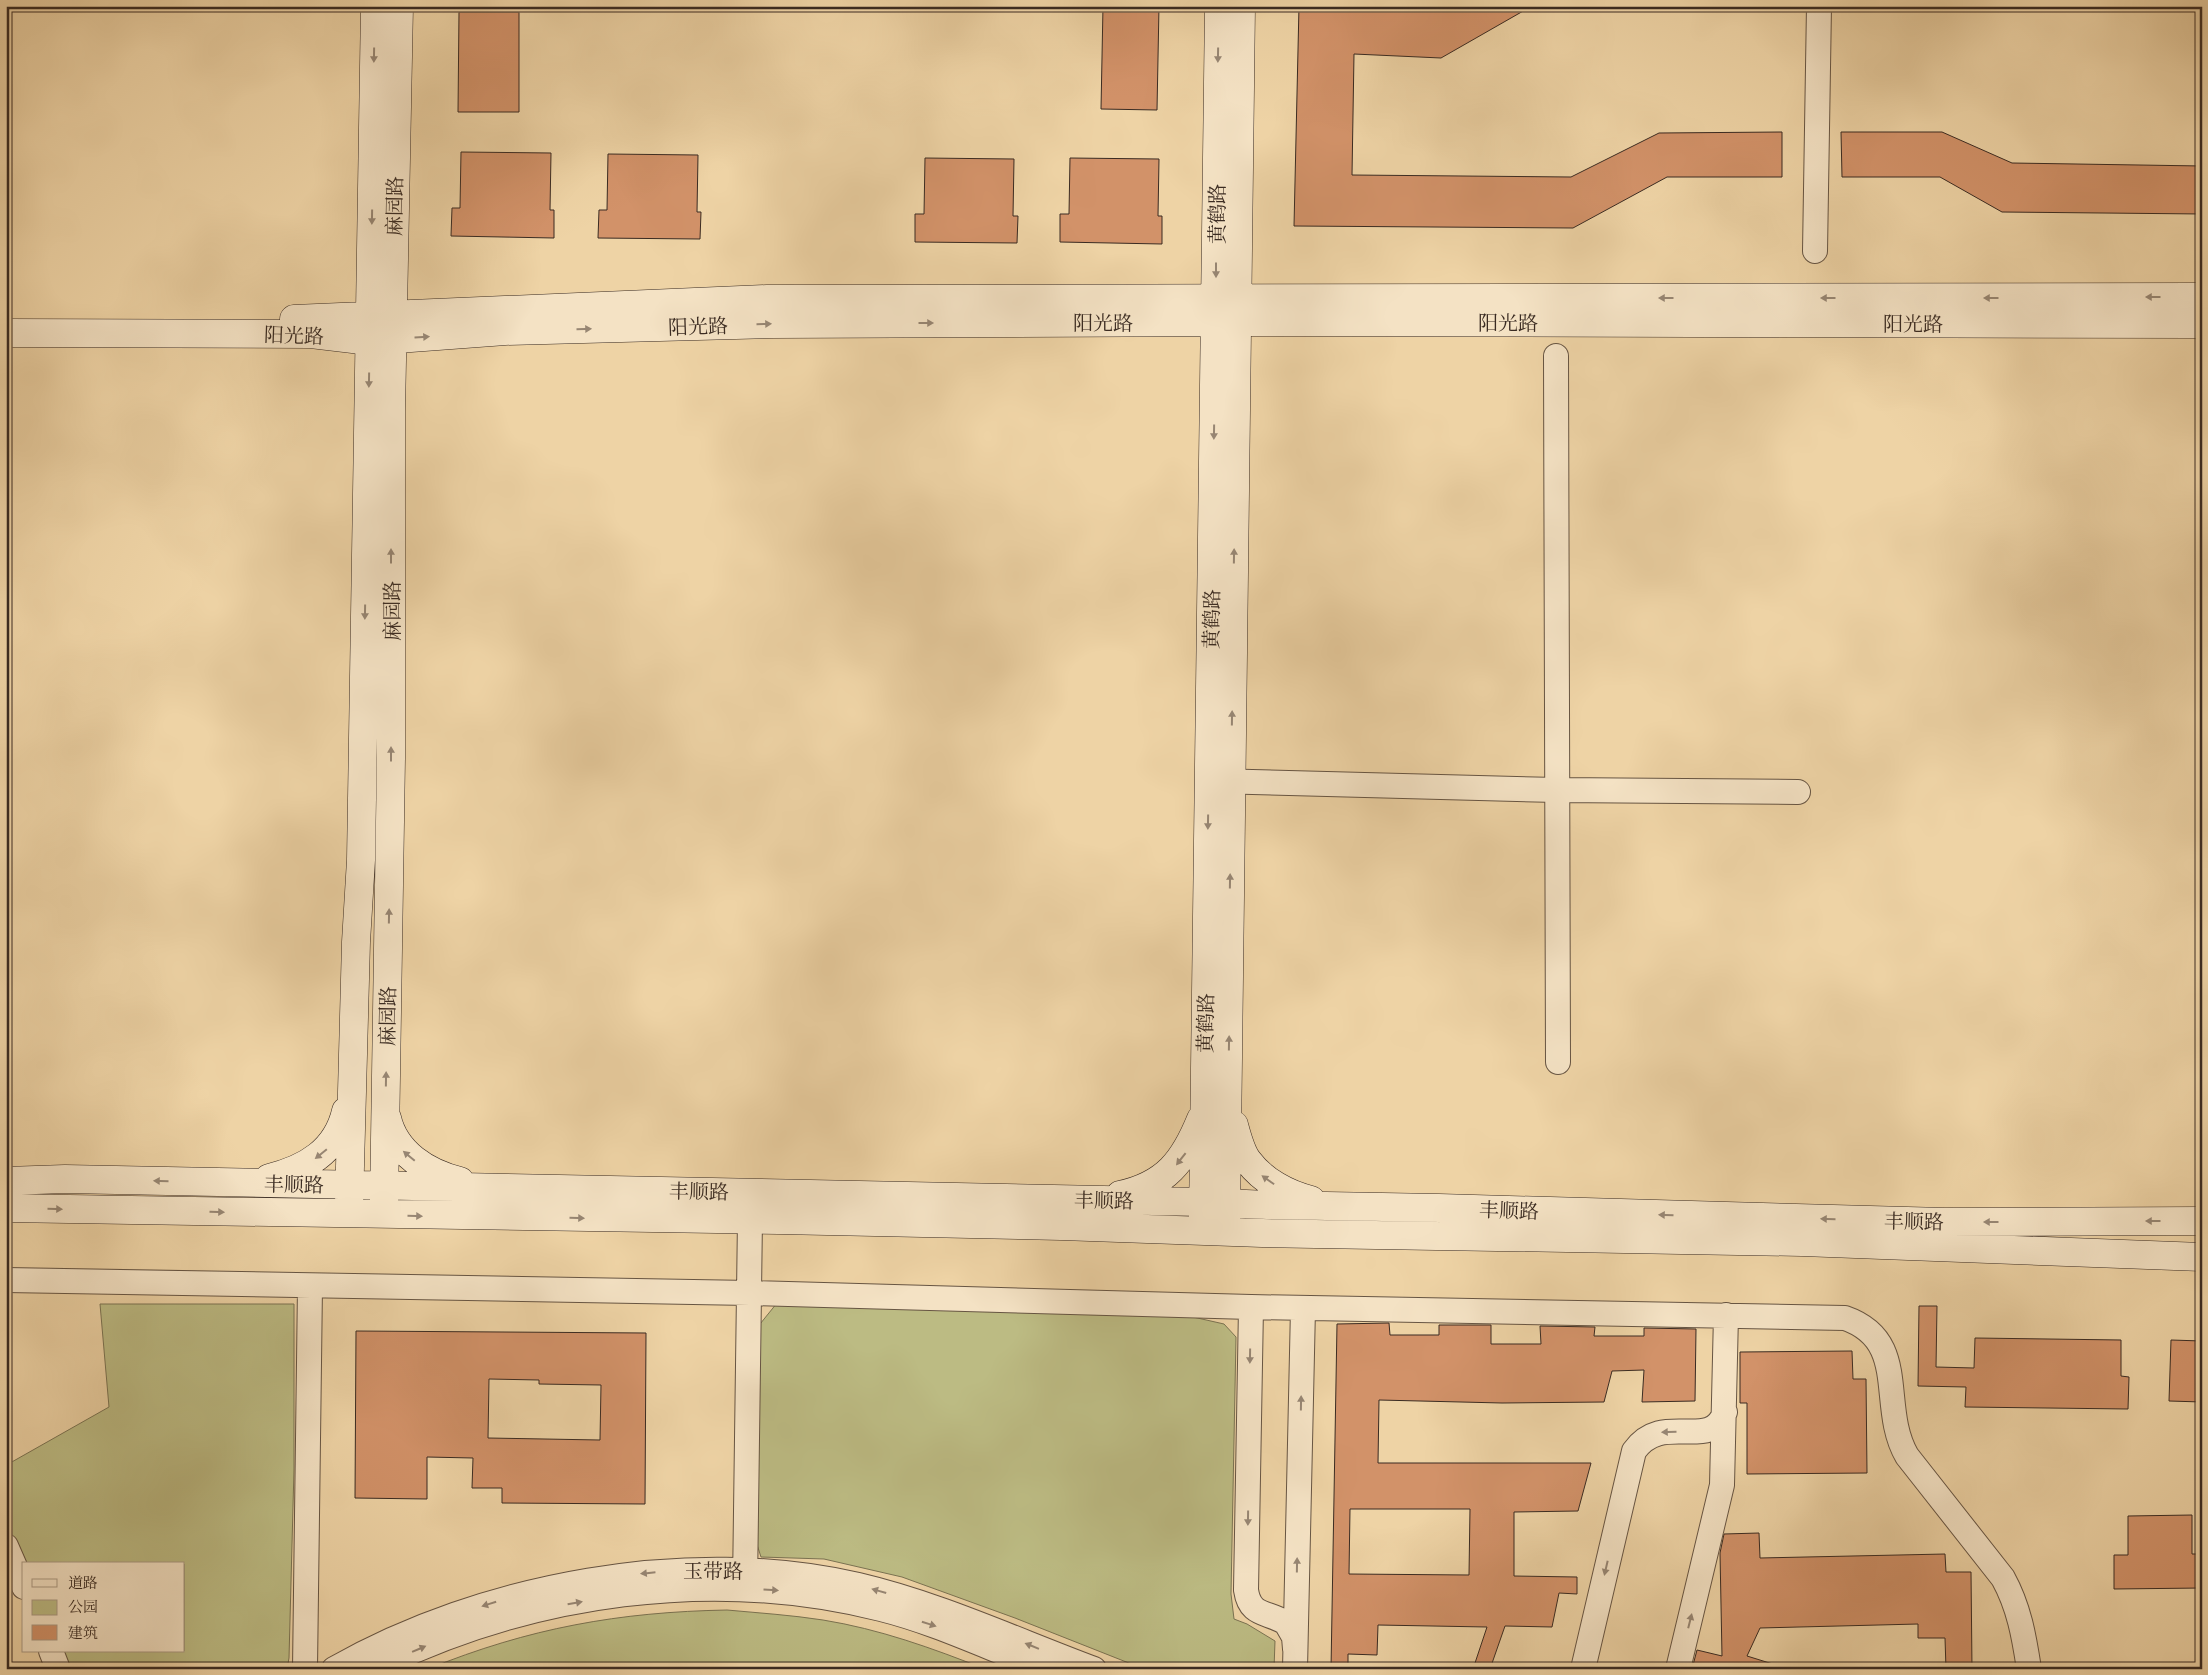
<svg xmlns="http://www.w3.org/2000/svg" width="2208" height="1675" font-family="'Gentium Book Plus','Noto Serif SC',serif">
  <rect width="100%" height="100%" fill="#eed3a5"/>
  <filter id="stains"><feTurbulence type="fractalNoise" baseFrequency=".004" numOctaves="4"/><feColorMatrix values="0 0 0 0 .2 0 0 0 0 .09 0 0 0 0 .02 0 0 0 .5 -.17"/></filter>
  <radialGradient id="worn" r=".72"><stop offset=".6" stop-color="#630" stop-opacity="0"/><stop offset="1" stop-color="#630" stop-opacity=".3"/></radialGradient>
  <path fill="#bcbb83" stroke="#7b7352" d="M777 1303 1193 1317 1224 1324 1236 1337 1231 1594 1234 1619 1247 1624 1275 1641 1274 1669H1144L1015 1618 902 1577 824 1559 761 1557 753 1532 756 1329Z
    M100 1304H294V1469L289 1658 287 1669H65L57 1651H184V1564H24V1573L6 1532V1460L10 1463 109 1407Z
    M727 1610C759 1613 791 1615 823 1620 879 1629 932 1648 985 1669H428C529 1628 619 1612 727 1610Z"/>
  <path fill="#d29269" stroke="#3a2b22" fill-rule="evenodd" d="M1103 6H1159L1157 110 1101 109Z
    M1299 6 1437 9 1443 6H1532L1441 58 1354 54 1352 175 1571 177 1659 133 1782 132V177H1667L1573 228 1294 226Z
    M459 12H519V112H458Z
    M1841 132H1942L2012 163 2202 166V214L2002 212 1940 177H1842Z
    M461 152 551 153 550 210H554V238L451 236 452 208H460Z
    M608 154 698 155 697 212H701L700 239 598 238 599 210H607Z
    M925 158 1014 159 1013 216H1018L1017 243 915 242V214H924Z
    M1070 158 1159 159 1158 216H1162V244L1060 242V214H1069Z
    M1919 1306H1937L1936 1367 1974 1368 1975 1338 2121 1340V1376L2129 1377 2128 1409 1965 1407 1966 1387 1918 1386Z
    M1389 1323 1390 1335H1439V1325H1491V1344H1541L1540 1326 1595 1327 1594 1336H1644V1328L1696 1329 1695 1401 1642 1402 1644 1370 1612 1371 1604 1402 1502 1403 1379 1400 1378 1463H1591L1578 1511 1514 1512V1576L1577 1577V1594L1559 1593 1552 1627 1505 1626 1490 1669H1473L1487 1627 1378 1625 1377 1655 1348 1654V1669H1331L1337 1324ZM1350 1509H1470L1469 1575 1349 1574Z
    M356 1331 646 1333 645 1504 502 1503V1488H472L473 1458 427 1457V1499L355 1498ZM489 1379 539 1380V1384L601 1385 600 1440 488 1438Z
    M2171 1340 2202 1341V1402L2169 1401Z
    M1852 1351 1853 1379H1866L1867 1473 1747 1474V1403H1740V1352Z
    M2192 1515V1554H2202V1588L2114 1589V1555H2128V1516Z
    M1759 1533 1760 1558 1945 1554 1946 1572H1971L1972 1669H1946L1945 1638H1918V1624L1760 1628 1747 1656 1776 1665 1775 1669H1692L1697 1650 1722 1656 1720 1553 1724 1534Z"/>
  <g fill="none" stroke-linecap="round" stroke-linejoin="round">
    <defs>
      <path id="street" d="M1815 251 1819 6
        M1556 356 1558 1062
        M1213 781 1557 790 1798 792
        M6 1280 750 1293 1251 1307 1845 1318C1911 1341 1878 1406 1907 1456L2003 1578C2019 1607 2024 1636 2029 1669
        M1251 1307 1246 1590C1250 1617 1267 1611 1286 1623L1294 1637 1295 1649
        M6 1546 24 1587
        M745 1585 750 1219
        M51 1651 58 1669
        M305 1669 310 1286
        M334 1669C483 1584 690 1546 858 1585 939 1604 1016 1640 1094 1669
        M375 1669C530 1592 713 1567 881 1609 937 1623 990 1649 1044 1669
        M1295 1669 1303 1308
        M1583 1669 1634 1451C1663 1410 1710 1453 1725 1412
        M1678 1669 1722 1485 1726 1315"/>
      <path id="secondary" d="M294 319 767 299 2202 297
        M6 333 311 334 370 341 505 331 773 324 1237 322 2202 324
        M387 1118C395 1153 427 1173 460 1181
        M1234 1125C1237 1136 1241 1152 1248 1161 1263 1181 1287 1194 1311 1200
        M269 1178C306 1169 337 1151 346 1111
        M6 1181 65 1179 1203 1202 1267 1205 1439 1208 1944 1222 2202 1221
        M1120 1195C1166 1185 1184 1161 1201 1119
        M384 1203 391 758V411L399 6
        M349 1204 356 942 361 860 375 6
        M6 1208 779 1220 1061 1226 1262 1233 1802 1242 2202 1257
        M1203 1220 1219 6
        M1226 1220 1241 6"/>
    </defs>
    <use href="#street" stroke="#675543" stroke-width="26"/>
    <use href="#secondary" stroke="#3a2b22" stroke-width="29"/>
    <use href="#street" stroke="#f4e2c4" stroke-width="24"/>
    <use href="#secondary" stroke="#f4e2c4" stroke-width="28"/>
  </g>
  <defs><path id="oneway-solid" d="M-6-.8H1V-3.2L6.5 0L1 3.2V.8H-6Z" transform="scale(1.25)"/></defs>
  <g fill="#978673">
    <use href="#oneway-solid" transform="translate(374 55) rotate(91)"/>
    <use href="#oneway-solid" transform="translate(1218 55) rotate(91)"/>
    <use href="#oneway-solid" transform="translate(372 217) rotate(91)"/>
    <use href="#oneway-solid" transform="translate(1216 270) rotate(90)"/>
    <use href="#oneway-solid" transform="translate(2153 297) rotate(180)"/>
    <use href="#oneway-solid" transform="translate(1666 298) rotate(180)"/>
    <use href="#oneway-solid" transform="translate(1828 298) rotate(180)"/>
    <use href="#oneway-solid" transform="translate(1991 298) rotate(180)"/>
    <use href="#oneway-solid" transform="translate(926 323)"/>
    <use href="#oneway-solid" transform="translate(764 324) rotate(-2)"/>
    <use href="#oneway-solid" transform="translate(584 329) rotate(-2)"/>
    <use href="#oneway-solid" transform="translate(422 337) rotate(-4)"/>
    <use href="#oneway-solid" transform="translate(369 380) rotate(91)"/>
    <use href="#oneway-solid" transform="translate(1214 432) rotate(91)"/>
    <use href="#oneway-solid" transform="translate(391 556) rotate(-90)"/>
    <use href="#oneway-solid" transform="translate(1234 556) rotate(-89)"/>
    <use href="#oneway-solid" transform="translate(365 612) rotate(91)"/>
    <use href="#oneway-solid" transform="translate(1232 718) rotate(-89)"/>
    <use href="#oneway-solid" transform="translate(391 754) rotate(-90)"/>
    <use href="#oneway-solid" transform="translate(1208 822) rotate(91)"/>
    <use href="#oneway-solid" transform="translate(1230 881) rotate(-89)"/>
    <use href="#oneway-solid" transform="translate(389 916) rotate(-89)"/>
    <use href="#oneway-solid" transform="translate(1229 1043) rotate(-89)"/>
    <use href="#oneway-solid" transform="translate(386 1079) rotate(-89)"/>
    <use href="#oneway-solid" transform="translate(321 1154) rotate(141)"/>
    <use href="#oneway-solid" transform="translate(409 1156) rotate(-140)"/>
    <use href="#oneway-solid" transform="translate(1181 1159) rotate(128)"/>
    <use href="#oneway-solid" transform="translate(1268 1180) rotate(-145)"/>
    <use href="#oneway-solid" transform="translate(161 1181) rotate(-179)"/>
    <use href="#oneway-solid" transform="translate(55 1209) rotate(1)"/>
    <use href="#oneway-solid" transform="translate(217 1212) rotate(1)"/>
    <use href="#oneway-solid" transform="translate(1666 1215) rotate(-178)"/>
    <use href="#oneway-solid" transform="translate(415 1216) rotate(1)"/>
    <use href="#oneway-solid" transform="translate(577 1218) rotate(1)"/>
    <use href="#oneway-solid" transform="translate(1828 1219) rotate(-179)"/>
    <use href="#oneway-solid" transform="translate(2153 1221) rotate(180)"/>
    <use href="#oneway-solid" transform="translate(1991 1222) rotate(180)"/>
    <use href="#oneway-solid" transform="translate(1250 1356) rotate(91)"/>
    <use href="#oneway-solid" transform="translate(1301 1403) rotate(-89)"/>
    <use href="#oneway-solid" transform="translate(1669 1432) rotate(178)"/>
    <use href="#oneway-solid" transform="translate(1248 1518) rotate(91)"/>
    <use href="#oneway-solid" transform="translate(1297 1565) rotate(-89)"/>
    <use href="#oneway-solid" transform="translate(1606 1568) rotate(103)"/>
    <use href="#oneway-solid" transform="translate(648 1573) rotate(174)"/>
    <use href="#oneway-solid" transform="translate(771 1590) rotate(3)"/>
    <use href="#oneway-solid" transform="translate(879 1591) rotate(-164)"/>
    <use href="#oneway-solid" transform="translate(575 1603) rotate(-10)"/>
    <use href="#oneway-solid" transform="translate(489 1604) rotate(163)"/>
    <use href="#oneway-solid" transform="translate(1690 1621) rotate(-76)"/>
    <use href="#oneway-solid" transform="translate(929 1624) rotate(18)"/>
    <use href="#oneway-solid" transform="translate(1032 1646) rotate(-158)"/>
    <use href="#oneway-solid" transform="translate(419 1649) rotate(-23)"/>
  </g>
  <g text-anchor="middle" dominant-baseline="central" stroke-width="5" stroke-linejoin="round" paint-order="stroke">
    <g font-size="20" fill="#3a2b22" stroke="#f4e2c4">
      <text transform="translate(394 206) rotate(-89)">麻园路</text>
      <text transform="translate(1216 214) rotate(-90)">黄鹤路</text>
      <text x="1103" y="322">阳光路</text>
      <text x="1508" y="322">阳光路</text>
      <text x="1913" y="323">阳光路</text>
      <text transform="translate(698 326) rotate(-2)">阳光路</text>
      <text transform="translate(294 335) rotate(2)">阳光路</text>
      <text transform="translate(391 611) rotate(-90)">麻园路</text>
      <text transform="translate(1211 619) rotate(-89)">黄鹤路</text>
      <text transform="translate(387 1016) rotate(-89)">麻园路</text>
      <text transform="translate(1205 1023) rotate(-89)">黄鹤路</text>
      <text transform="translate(294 1184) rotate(1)">丰顺路</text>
      <text transform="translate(699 1191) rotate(1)">丰顺路</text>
      <text transform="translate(1104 1200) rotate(1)">丰顺路</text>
      <text transform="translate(1509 1210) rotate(2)">丰顺路</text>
      <text transform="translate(1914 1221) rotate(1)">丰顺路</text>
      <text x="713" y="1570">玉带路</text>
    </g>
  </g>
  <rect width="2208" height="1675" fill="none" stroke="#eed3a5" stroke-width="25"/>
  <rect x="8" y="8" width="2193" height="1660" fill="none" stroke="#3a2b22" stroke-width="2.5"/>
  <rect x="12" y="12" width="2183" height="1650" fill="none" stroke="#3a2b22"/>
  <rect x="22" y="1562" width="162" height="90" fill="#f4e2c4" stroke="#aa9983"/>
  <rect x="32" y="1579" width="25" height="8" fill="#f4e2c4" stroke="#aa9983"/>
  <text x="68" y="1588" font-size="15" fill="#3a2b22">道路</text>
  <rect x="32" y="1600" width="25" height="15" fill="#bcbb83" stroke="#aa9983"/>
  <text x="68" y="1612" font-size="15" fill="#3a2b22">公园</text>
  <rect x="32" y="1625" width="25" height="15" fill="#d29269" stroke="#aa9983"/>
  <text x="68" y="1638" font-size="15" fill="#3a2b22">建筑</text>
  <rect width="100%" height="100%" filter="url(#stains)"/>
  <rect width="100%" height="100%" fill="url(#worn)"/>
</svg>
